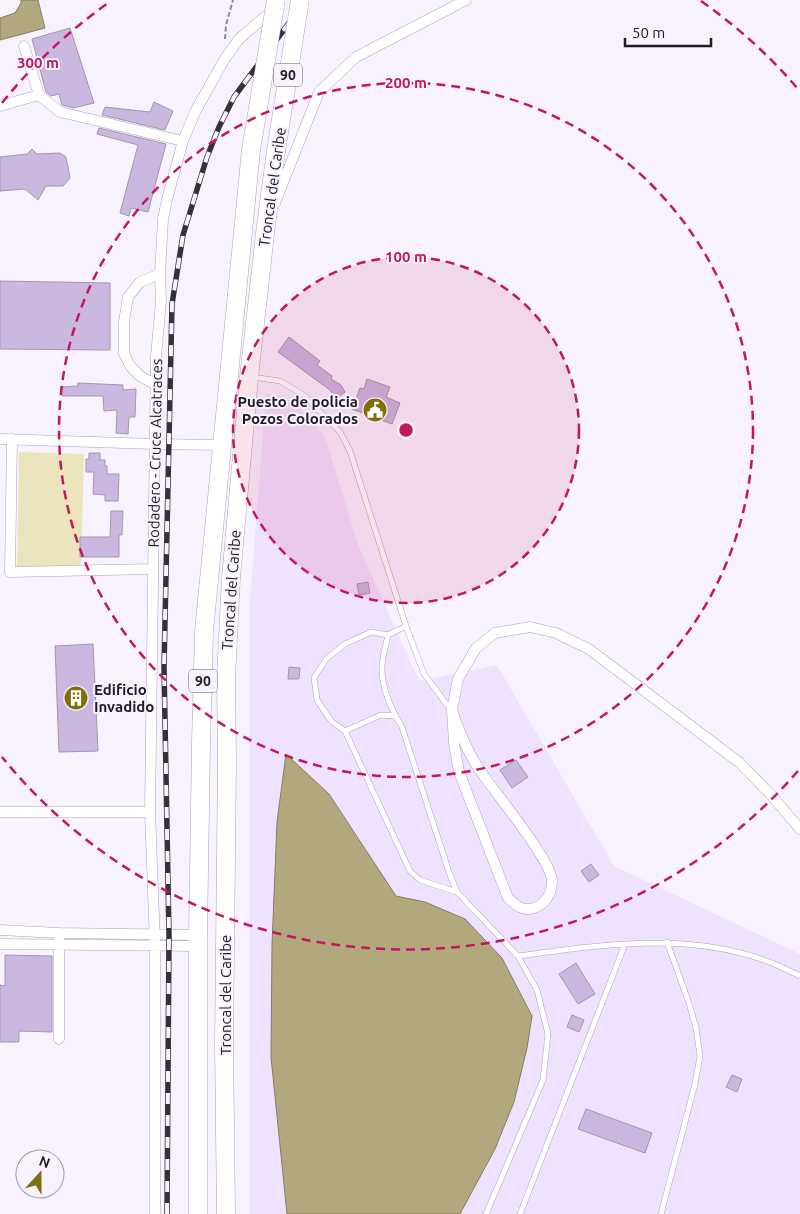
<svg xmlns="http://www.w3.org/2000/svg" width="800" height="1214" font-family="Ubuntu,sans-serif">
  <rect width="100%" height="100%" fill="#f7f2fe"/>
  <path fill="#efe2fe" d="M266 394 282 396 299 408 325 437 358 545 419 681 497 665 614 866 800 954V1214H250V601Z"/>
  <path fill="#ece4bd" d="M19 452 84 454 81 570 17 571Z"/>
  <path fill="#b1a87e" stroke="#857e62" d="M21 0H38L45 28 0 40V18L15 13 21 3Z
    M286 754 329 794 396 896 425 902 465 919 502 958 532 1016 527 1048 514 1102 495 1149 460 1214H287L271 1057 272 945 277 822Z"/>
  <path fill="#cab8e0" stroke="#a098aa" d="M70 28 94 103 73 108 62 105 59 94 51 96 46 92 32 39Z
    M154 102 173 111 165 130 102 115 105 107 150 112Z
    M99 128 166 144 148 212 131 208 129 216 120 213 138 145 97 134Z
    M32 149 37 154 60 153 66 157 70 178 63 186H46L38 200 25 189 0 191V157L27 154Z
    M0 281 110 283V350L0 349Z
    M289 337 320 361 317 365 332 376 331 379 341 385 345 392 340 396H334L330 390 278 352Z
    M367 379 390 387 386 397 400 403 392 424 352 409 360 388 364 389Z
    M78 383 123 385V390L136 389 135 417H129L128 434 116 433 117 410 104 411 103 396H62L61 387 78 386Z
    M89 453H100V460H105V466H107V474H119L118 501H105V495L93 494 94 472H86V459H89Z
    M111 511H123L122 535H119V557H80V537H110Z
    M368 582 370 593 359 595 357 584Z
    M93 644 98 751 59 752 55 646Z
    M289 667 300 668 299 679H288Z
    M516 760 528 777 512 788 500 770Z
    M591 864 599 875 589 882 581 871Z
    M5 955 52 956V1032L19 1031V1042H0V985L5 986Z
    M576 963 595 994 578 1004 559 974Z
    M572 1015 584 1020 579 1032 567 1027Z
    M732 1075 742 1079 737 1092 726 1087Z
    M586 1109 652 1133 645 1153 578 1129Z"/>
  <g fill="none" stroke-linecap="round" stroke-linejoin="round">
    <defs>
      <path id="service" d="M252 377 280 381 305 396 340 432 350 451 406 626 424 674 451 710
        M406 626 388 635 371 632 345 644 326 659 314 678 317 700 332 722 345 731 410 871 420 880 457 892
        M388 635C386 646 381 660 382 671 383 690 392 711 402 727L449 872 457 892 518 956 537 990 548 1034 543 1080 486 1214
        M345 731 381 715 395 716
        M518 956C599 945 683 932 761 959 775 963 787 970 800 976
        M520 1214 625 944
        M661 1214 695 1084 700 1056 696 1028 689 1003 667 942"/>
      <path id="minor" d="M24 46 39 95 60 112 183 141
        M0 106 39 95
        M275 203 319 92 356 57 466 0
        M156 385 140 376 131 367 124 354V322L128 297 140 282 160 274
        M0 439 155 444 222 445
        M12 439 10 572 153 569
        M452 710C459 731 467 751 479 769 494 792 551 859 552 881 552 893 545 905 534 908 523 912 516 905 508 898L459 772 454 743 452 710 458 679 476 648 495 633 530 627 556 633 589 649 740 763 772 796 800 829
        M0 812H150
        M0 930 59 933 198 935
        M0 944 198 946
        M59 1039V939
        M155 1214V944L150 812 156 356 161 302 160 274 163 219 167 199 183 141 195 112 224 60 239 39 274 9"/>
      <path id="trunk" d="M198 1214V935L201 743 204 631 251 150
        M226 1214 224 1044 227 761 226 677 231 578 249 377 266 225 276 151"/>
    </defs>
    <use href="#service" stroke="#aca4b7" stroke-width="6"/>
    <use href="#minor" stroke="#aca4b7" stroke-width="11"/>
    <use href="#trunk" stroke="#aca4b7" stroke-width="19"/>
    <path stroke="#8e8a94" stroke-width="2" stroke-dasharray="5 2.5" stroke-linecap="butt" d="M225 39 226 25 233 0"/>
    <use href="#service" stroke="#fff" stroke-width="5"/>
    <use href="#minor" stroke="#fff" stroke-width="10"/>
    <use href="#trunk" stroke="#fff" stroke-width="18"/>
    <defs>
      <path id="rail" d="M167 1214 169 935 164 667 172 304 183 235 207 157 219 127 234 97 306 0"/>
    </defs>
    <use href="#rail" stroke="#343139" stroke-width="5.5"/>
    <use href="#rail" stroke="#f7f2fe" stroke-width="4" stroke-dasharray="11" stroke-linecap="butt"/>
    <defs>
      <path id="trunk-bridge" d="M251 150 276 0
        M276 151 300 0"/>
    </defs>
    <use href="#trunk-bridge" stroke="#aca4b7" stroke-width="19" stroke-linecap="butt"/>
    <use href="#trunk-bridge" stroke="#fff" stroke-width="18"/>
  </g>
  <circle cx="406" cy="430" r="173" fill="#c2185b" fill-opacity=".12"/>
  <g fill="none" stroke="#c2185b" stroke-width="2.5" stroke-dasharray="9 6">
    <circle cx="406" cy="430" r="173"/>
    <circle cx="406" cy="430" r="347"/>
    <path d="M798 771A520 520 0 0 1 2 757M2 103A520 520 0 0 1 111 1M701 1A520 520 0 0 1 798 89"/>
  </g>
  <defs>
    <symbol id="civic-disc" viewBox="-11 -11 22 22"><circle r="9.5" fill="#7f6e0a" stroke="#f7f2fe"/><path d="M-.6-6.5H3V-4.5H.6V-3L4-1V1h2V6H-6V1h2V-1L-.6-3ZM-1.2 2.5V6h2.4V2.5Z" fill="#fff"/></symbol>
    <symbol id="building-disc" viewBox="-11 -11 22 22"><circle r="9.5" fill="#7f6e0a" stroke="#f7f2fe"/><path d="M-4-6H4V6H1V3H-1V6H-4ZM-2.5-4.3h1.7v1.8h-1.7ZM.8-4.3h1.7v1.8H.8ZM-2.5-1h1.7V.8h-1.7ZM.8-1h1.7V.8H.8Z" fill="#fff"/></symbol>
  </defs>
  <g fill-rule="evenodd">
    <use href="#civic-disc" x="361" y="396" width="28" height="28"/>
    <use href="#building-disc" x="62" y="684" width="28" height="28"/>
  </g>
  <g text-anchor="middle" dominant-baseline="central" stroke-width="4" stroke-linejoin="round" paint-order="stroke">
    <g fill="#f7f2fe" stroke="#5f5c64" stroke-width="1">
      <rect x="274" y="63.5" width="28" height="23" rx="4"/>
      <rect x="189" y="669.5" width="28" height="23" rx="4"/>
    </g>
    <g font-size="14" font-weight="bold" fill="#1e1b22">
      <text x="288" y="75">90</text>
      <text x="203" y="681">90</text>
    </g>
    <g font-size="15" fill="#1e1b22" stroke="#f7f2fe">
      <text transform="translate(272 187) rotate(-82)">Troncal del Caribe</text>
      <text transform="translate(155 453) rotate(-89)">Rodadero - Cruce Alcatraces</text>
      <text transform="translate(231 590) rotate(-86)">Troncal del Caribe</text>
      <text transform="translate(225 995) rotate(-90)">Troncal del Caribe</text>
    </g>
    <g font-size="15" font-weight="bold" fill="#1e1b22" stroke="#f7f2fe" text-anchor="end">
      <text x="358" y="401">Puesto de policia<tspan x="358" dy="17">Pozos Colorados</tspan></text>
      <text x="94" y="689" text-anchor="start">Edificio<tspan x="94" dy="17">Invadido</tspan></text>
    </g>
  </g>
  <circle cx="406" cy="430" r="8" fill="#c2185b" stroke="#f7f2fe" stroke-width="2.5"/>
  <g font-size="15" text-anchor="middle" font-weight="bold" fill="#c2185b" stroke="#f7f2fe" stroke-width="4" stroke-linejoin="round" paint-order="stroke">
    <text x="38" y="68">300 m</text>
    <text x="406" y="88">200 m</text>
    <text x="406" y="262">100 m</text>
  </g>
  <g transform="translate(40 1174) rotate(21)"><circle r="24" fill="#f7f2fe" stroke="#a09ca6"/>
  <path d="M0-4L9 19L0 12L-9 19Z" fill="#7f6e0a"/>
  <text y="-8" font-size="14" font-weight="bold" text-anchor="middle" fill="#1e1b22">N</text>
  </g>
  <path d="M625 38v8h86v-8" fill="none" stroke="#1e1b22" stroke-width="2.5"/>
  <text x="632" y="38" font-size="15" fill="#1e1b22" stroke="#f7f2fe" stroke-width="4" paint-order="stroke">50 m</text>
</svg>
